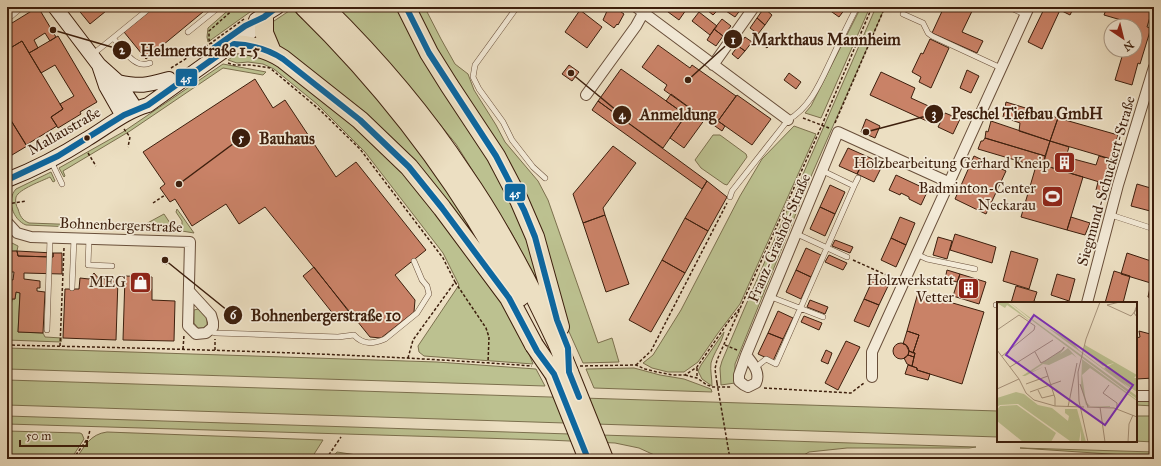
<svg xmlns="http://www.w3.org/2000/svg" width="1161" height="466" font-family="'IM FELL Great Primer',serif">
  <rect width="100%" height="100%" fill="#ecdfc2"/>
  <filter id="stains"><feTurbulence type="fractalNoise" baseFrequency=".005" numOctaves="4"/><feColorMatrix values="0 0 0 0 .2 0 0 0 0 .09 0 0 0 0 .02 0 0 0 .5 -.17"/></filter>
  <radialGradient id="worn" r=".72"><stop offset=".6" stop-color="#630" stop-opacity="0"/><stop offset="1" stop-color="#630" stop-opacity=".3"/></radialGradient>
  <path fill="#bcc190" stroke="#7c704e" d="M232 7H257L208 42 207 37 208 28Z
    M337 7H400L517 204 543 291 511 232 456 144 397 72Z
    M861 7H870L821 118 805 113 811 106Z
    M876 7H885L812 174 735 364V383L721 385 720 368 722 361 745 307Z
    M425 8 441 39 455 64 468 74 474 90 496 125 505 142 538 181 548 200 598 343 612 338 619 362 583 363 566 325 561 311 457 87 416 12Z
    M292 9 302 19 304 18C317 31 330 44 343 57 396 114 441 180 483 246L465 232 276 46 271 23Z
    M244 52 282 64 367 130 484 272 522 336 533 364 424 356 419 352 418 346 459 285 443 253 365 152 317 104 274 69 263 64 248 62 237 63 228 60 236 54Z
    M223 64 266 72 263 75 223 68 130 131 63 171 65 176 64 177 59 168 123 132Z
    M794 126 816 134 740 304 718 333 698 362 684 372H668L652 368 643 363 653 355 681 310 740 196 762 159Z
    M713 135H720L746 154 747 157 727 185 724 184 701 168 695 160Z
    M51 172 55 181 53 182 50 177C42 181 19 189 16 197 15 201 16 206 18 209 20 216 22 220 29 223L139 227 142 226 164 214 170 223V231L26 225C13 220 6 200 16 189Z
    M177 209 194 233 182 231V221L176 212Z
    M10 242 18 246 17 251 7 252V244Z
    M16 292 20 293 18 332 43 333 45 337 62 338 61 342 7 340V306L10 307 12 299H15Z
    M198 309 207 318V325L203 328H198L194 323V310Z
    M724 332C722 343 714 352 711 363 710 370 712 378 712 386L702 379 698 371 701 365Z
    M7 348 437 362 536 369 545 386 7 369Z
    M634 368 660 375 684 379 711 389 712 392 594 388 586 369Z
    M7 380 998 411V437L7 405Z
    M1136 401H1154V406L1136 405Z
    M7 416 976 447 969 448H847L809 452 797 459H663L639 448 615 443 547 440 7 424Z
    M1136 416H1154V442L1134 441H1136Z
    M7 431 80 433 82 434 84 439 71 459H7Z
    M107 432 323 440 311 459H76C84 447 90 434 107 432Z
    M1020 448 1154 452V457Z
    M337 452 383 459H331Z"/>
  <path fill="#c98267" stroke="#3d1f0d" d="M38 7 56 37 50 41 45 33 34 40 38 48 29 53 22 41 7 50V15L12 23Z
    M76 7H111L90 24Z
    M119 7H128L123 11Z
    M155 7H209L146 59 124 32Z
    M611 7H614L624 14 618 25 617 24 614 28 603 20 607 11 608 12Z
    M665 7H683L686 10 679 20 664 9Z
    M710 7 716 12 713 15 707 10Z
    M710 7H717L718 8 716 12Z
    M729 7H738L741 9 735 17 726 11Z
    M825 7H843L845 9 839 17Z
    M944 7H974L962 32 983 41 977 53 932 33Z
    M1045 7H1074L1070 15 1060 10 1042 49 1028 42Z
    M1107 7H1153L1147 27 1151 28 1140 64 1138 63 1132 85 1115 80 1124 50H1135V26H1127L1128 22 1104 15Z
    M764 8 772 15 765 25 757 18Z
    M580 10 602 27 587 48 565 32Z
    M699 12 717 26 710 35 692 21Z
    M757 18 765 25 758 34 750 28Z
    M722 19 731 26 723 36 714 29Z
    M714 29 723 36 716 46 707 40Z
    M58 36 97 102 80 112 81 114 58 128 51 117 63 109 60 104 74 96 55 65 41 73 29 53Z
    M745 37 752 42 745 51 738 46Z
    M930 39 949 48 931 88 919 82 921 77 912 72 921 53 923 54Z
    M763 40 770 44 767 48 761 43Z
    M22 41 63 109 51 117 57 126 26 145 7 114V50Z
    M658 45 690 68 692 65 736 96 718 121 725 126 722 131 664 90 667 85 642 67Z
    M738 46 745 51 738 59 732 54Z
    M569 65 579 72 572 81 562 74Z
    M621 69 686 115 663 148 598 101Z
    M967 70 979 76 971 93 960 88Z
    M881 72 915 88 911 98 935 109 929 122 870 95Z
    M789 73 801 82 796 89 784 80Z
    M255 79 273 108 285 100 336 177 356 162 426 250 395 275 415 300 414 312 381 338 370 337 265 207 239 224 226 204 192 226 175 199 170 202 160 188 165 184 143 152Z
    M671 94 705 119 684 148 670 138 686 115 666 101Z
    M737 95 771 119 752 145 718 121Z
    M598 101 707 181 702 189 592 110Z
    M1006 102 1058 118 1050 141 1019 131 1020 123 1003 117Z
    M945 113 960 119 953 134 938 127Z
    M7 114 27 146 7 158Z
    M1058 118 1118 135 1111 159 1050 141Z
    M866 119 880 126 875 138 861 132Z
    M991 121 1050 141 1045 156 985 138 986 131 988 132Z
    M985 138 1045 156 1043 165 1042 168 978 149 981 141H983Z
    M1050 141 1069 147 1066 157 1096 165 1099 156 1113 160 1106 184 1043 165Z
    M613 146 636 163 603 208 605 215 583 223 573 194Z
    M848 148 866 156 857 174 839 166Z
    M866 156 883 164 874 182 857 174Z
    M974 156 1006 171 986 214 955 199Z
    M1043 165 1083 177 1067 230 1021 217 1036 166 1042 168Z
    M896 175 928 190 921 205 909 199V197L901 193 900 195 889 190Z
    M707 181 727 197 708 231 685 218Z
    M1098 182 1105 185 1103 192 1096 190Z
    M1137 184 1154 189V212L1131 206Z
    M830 185 845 192 835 214 820 207Z
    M820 207 835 214 825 236 810 229Z
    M605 215 629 284 606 292 583 223Z
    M900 217 915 223 906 245 891 238Z
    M1071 217 1090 223 1085 235 1067 230Z
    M685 218 708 231 685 273 662 260Z
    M955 234 996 247 992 263 950 250Z
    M938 237 952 241 947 259 933 255Z
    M891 238 906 245 896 267 881 260Z
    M835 240 853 247 850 253 832 246Z
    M806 248 821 255 811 277 796 270Z
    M9 251H17L18 256 53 257V253H62V274L24 273V279L40 281V288H37V291L45 292 43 333 18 332 20 293 16 292 15 299H12L11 307 7 306V290H9V288H7L8 279 13 280 14 272H7V252Z
    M17 251 53 253V257L18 256Z
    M1011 251 1038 259 1029 289 1003 281Z
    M1127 253 1154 262V284L1121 274Z
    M829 255 847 263 843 270 825 262Z
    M163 257H167V264L162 263Z
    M662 260 685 273 651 332 629 320Z
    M314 267 349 312 338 320 303 276Z
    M796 270 811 277 801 299 786 292Z
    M947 270 960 274 957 282 945 279Z
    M1114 271 1130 276 1123 303H1105Z
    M94 273 99 279H118L116 340 63 338 65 289H79L80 278 89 279Z
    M960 274 986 282 979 304 953 296Z
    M1057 274 1075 279 1069 301 1051 295Z
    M125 276 152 277V300L175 301 174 341 123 340Z
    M874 277 889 284 879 305 864 299Z
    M1151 283 1154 284V299L1148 297Z
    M1016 286 1037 292 1034 301 1041 303H1011Z
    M918 293 984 312 962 384 917 370V368L912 366 915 353H913L919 335 907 331Z
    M864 299 879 305 869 327 854 321Z
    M810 300 828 307 825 314 807 307Z
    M778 311 793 318 783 339 768 333Z
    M804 316 822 323 819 330 801 322Z
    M907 331 919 335 913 353 909 351 906 345 903 344Z
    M1139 331 1154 335V378L1136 379V338L1140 337Z
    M768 333 783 339 773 361 758 354Z
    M846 341 860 347 838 390 825 383Z
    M893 351a8 8 0 1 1 16 0a8 8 0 1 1-16 0Z
    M826 350 832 353 828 364 821 361Z
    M909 351 915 353 914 357 908 355Z
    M908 355 914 357 912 366 907 364 904 358Z
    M908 365 917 368V370L930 374 928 380 905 374Z"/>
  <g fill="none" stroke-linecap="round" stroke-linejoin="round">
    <defs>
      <path id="lane" d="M517 7 475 65 473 77 479 89 503 122 512 140 533 167 545 178
        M1009 7 1026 15
        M903 14 923 23 928 33 932 36 1001 68
        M9 18 22 7
        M188 32 219 7
        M113 38 151 7
        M93 54 113 38C123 48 134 70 150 63
        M51 161 62 184
        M854 186 858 178
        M730 197 732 191 788 120C811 107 821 81 832 58 840 41 848 24 857 7
        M1111 215 1154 229
        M797 234 847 257
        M89 238 88 265 112 266
        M916 254 927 259 975 269
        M72 288 74 238
        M771 297 823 317
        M996 305H998
        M47 330 50 238
        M209 331 216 333 338 337 354 335C363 345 373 344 385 339L417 313 429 294 427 286 422 280 414 261
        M755 368 766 359 776 364 854 186 823 171"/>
      <path id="street" d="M636 7 788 120
        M713 65 754 7
        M586 95 636 26 646 8
        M7 222 17 233 31 237 190 242 188 326 196 334 206 333 213 327V322L211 315 189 291
        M1087 303 1118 185 1154 67
        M746 355C752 363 761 372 756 383L748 387 744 385 739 381V375L746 355 838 132 948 182
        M872 377V352L1029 7
        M1136 396H1154"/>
      <path id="secondary" d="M55 7 99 65 118 82 135 108
        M256 20 277 7
        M99 65 106 86 123 116
        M118 82C141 87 147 85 169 79
        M7 180C35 169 62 155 87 139 107 127 126 111 148 105L250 32 264 17"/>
      <path id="highway" d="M304 7C391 92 464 189 520 297
        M324 7C376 58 424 114 464 175 501 228 531 287 558 345
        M406 7 429 53 449 85 496 156 519 200 535 237 560 327
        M264 17V33L272 52
        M234 44C252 45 268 49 283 59L360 120 409 167 442 208 509 298 534 345
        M569 372 604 459
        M554 374 588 459"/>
    </defs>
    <use href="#lane" stroke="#694f3a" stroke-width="6"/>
    <use href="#street" stroke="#694f3a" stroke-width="12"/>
    <use href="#secondary" stroke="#3d1f0d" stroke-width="16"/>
    <use href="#highway" stroke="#3d1f0d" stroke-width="20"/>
    <path stroke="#3d1f0d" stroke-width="1.5" stroke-dasharray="3 2" stroke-linecap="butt" d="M213 45 209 40V31L236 7
      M228 63 234 65H251L270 68 320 110 360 149 443 258 455 282 413 340 408 358
      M171 68 211 43 244 19
      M803 118 829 128
      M835 123 885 7
      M124 129 130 137 128 147
      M88 153 96 166
      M153 203 165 195
      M7 204 26 201
      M853 260 895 279
      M455 282 486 328 489 337 488 363
      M7 345C182 349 358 353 532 366
      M725 345 737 350
      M60 346 64 248
      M183 349 184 335
      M215 350V339
      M636 365 651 351 727 203
      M580 366 636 365 645 369 657 372 673 375H685L697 367 729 321 741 307
      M697 368V378
      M685 375 697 378 707 385 713 387H732
      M717 383 715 369 717 360 822 125 872 7
      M764 388 851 393 864 383
      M73 459 88 438 90 430
      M326 459 341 437"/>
    <use href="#lane" stroke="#f3ead7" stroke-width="5"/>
    <use href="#street" stroke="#f3ead7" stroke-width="10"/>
    <use href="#secondary" stroke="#f3ead7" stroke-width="14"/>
    <use href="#highway" stroke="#ecdfc2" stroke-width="18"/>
    <defs>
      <path id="highway-bridge" d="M534 345 554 374
        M558 345 569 372"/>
    </defs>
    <use href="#highway-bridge" stroke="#3d1f0d" stroke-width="20" stroke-linecap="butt"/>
    <path stroke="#3d1f0d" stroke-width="1.5" stroke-dasharray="3 2" stroke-linecap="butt" d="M717 383 730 459"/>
    <use href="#highway-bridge" stroke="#ecdfc2" stroke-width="18"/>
    <defs>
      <path id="bus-1" d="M406 7 429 53 496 156 524 210 535 237 557 320 568 348 569 372 579 397
        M214 48 245 26 264 17 277 7
        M7 180 58 156 124 115 148 105 234 44C252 45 268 49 283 59L360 120 409 167 442 208 509 298 537 351 554 374 588 459"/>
    </defs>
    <use href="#bus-1" stroke="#f3ead7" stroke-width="9"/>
    <use href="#bus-1" stroke="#0e679f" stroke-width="6"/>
  </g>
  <defs>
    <symbol id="building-square" viewBox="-11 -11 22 22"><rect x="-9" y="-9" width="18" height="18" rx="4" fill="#8f2418" stroke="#f3ead7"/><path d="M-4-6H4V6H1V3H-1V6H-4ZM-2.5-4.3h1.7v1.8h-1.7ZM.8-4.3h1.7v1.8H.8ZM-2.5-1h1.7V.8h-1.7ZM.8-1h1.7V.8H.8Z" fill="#fff"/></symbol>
    <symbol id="stadium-square" viewBox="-11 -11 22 22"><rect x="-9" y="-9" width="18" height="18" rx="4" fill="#8f2418" stroke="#f3ead7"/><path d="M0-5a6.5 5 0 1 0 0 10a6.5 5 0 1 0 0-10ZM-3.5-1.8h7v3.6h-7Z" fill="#fff"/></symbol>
    <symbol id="shop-square" viewBox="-11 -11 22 22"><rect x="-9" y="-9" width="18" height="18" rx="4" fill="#8f2418" stroke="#f3ead7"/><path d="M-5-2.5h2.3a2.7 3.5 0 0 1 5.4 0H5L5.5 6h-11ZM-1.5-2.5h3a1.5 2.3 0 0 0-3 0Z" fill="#fff"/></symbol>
  </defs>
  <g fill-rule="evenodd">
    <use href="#building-square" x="1052" y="150" width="25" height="25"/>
    <use href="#stadium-square" x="1040" y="184" width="25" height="25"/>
    <use href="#shop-square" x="128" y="270" width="25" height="25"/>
    <use href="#building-square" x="956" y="276" width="25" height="25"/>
  </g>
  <circle fill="#3d1f0d" stroke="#f3ead7" stroke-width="1.5" cx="87" cy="138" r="3.5"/>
  <g text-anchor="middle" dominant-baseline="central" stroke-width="3.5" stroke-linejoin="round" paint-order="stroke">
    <g font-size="15" fill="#3d1f0d" stroke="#f3ead7">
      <text transform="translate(64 131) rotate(-30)">Mallaustraße</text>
      <text transform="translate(1106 181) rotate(-74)">Siegmund-Schuckert-Straße</text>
      <text transform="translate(121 225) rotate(2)">Bohnenbergerstraße</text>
      <text transform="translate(779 238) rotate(-67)">Franz-Grashof-Straße</text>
    </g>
    <g font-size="15" fill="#3d1f0d" stroke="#f3ead7" text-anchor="end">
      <text x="1050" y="163">Holzbearbeitung Gerhard Kneip</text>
      <text x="1036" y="188">Badminton-Center<tspan x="1036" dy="17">Neckarau</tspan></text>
      <text x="954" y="280">Holzwerkstatt<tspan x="954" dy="17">Vetter</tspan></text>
      <text x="126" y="282">MEG</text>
    </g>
  </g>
  <g transform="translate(997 302)">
    <rect width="140" height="140" fill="#ecdfc2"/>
    <path d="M10 0 36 21 10 3 8 6 0 1ZM12 0 140 94V97L37 20ZM51 26 75 39 82 48 110 69 107 66 117 61 106 64 87 48 88 43 140 73 137 76H140V90L125 80 140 92ZM68 46 63 52 71 46 80 56 75 52 52 63 46 62 34 70 46 65 26 75 28 74H25ZM85 57 140 98V99L93 66 85 73 89 100 93 104H113V105L91 104 89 103 84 85ZM19 90 27 92 41 103 55 106 71 119 72 114 68 111V107H80L89 140H84V128L82 140 73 139 21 102 3 103 0 105V96ZM20 103 59 131 54 140H26L0 119V108L3 104Z" fill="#bcc190"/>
    <path fill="none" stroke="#a6927a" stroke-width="1" d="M110 3 134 14 140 7M110 3 123 0M140 3 137 11 140 15M0 28 22 13 38 24 37 28 5 54M0 48 22 77 29 91 37 98 58 104 87 105M38 50 44 61 48 59 65 48 67 46V45L65 48M13 65 56 38M48 65 58 96V104M29 82 51 74M83 82 91 105M112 83 106 91 120 101V107M0 87 22 77M41 88 45 96 57 93M33 90 64 79M71 105 80 61M90 105 117 106 140 115M103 105 108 140M91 140 82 99 81 70 89 37 103 0M131 140 132 122 136 113"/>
    <path fill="#7b2cbf" fill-opacity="0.15" stroke="#7b2cbf" stroke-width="2" d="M37 13 136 83 108 123 9 53Z"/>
    <rect width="140" height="140" fill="none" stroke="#3d1f0d" stroke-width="2"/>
  </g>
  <path fill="none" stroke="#3d1f0d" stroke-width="1.5" d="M688 80L733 39M53 30L122 50M866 132L934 114M571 73L622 115M179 184L241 138M165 260L233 315"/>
  <g fill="#3d1f0d" stroke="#f3ead7" stroke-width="1.5">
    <circle cx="688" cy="80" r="4"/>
    <circle cx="53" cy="30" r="4"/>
    <circle cx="866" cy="132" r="4"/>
    <circle cx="571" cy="73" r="4"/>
    <circle cx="179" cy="184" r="4"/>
    <circle cx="165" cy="260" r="4"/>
    <circle cx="733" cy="39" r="10"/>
    <circle cx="122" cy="50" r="10"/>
    <circle cx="934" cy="114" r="10"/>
    <circle cx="622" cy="115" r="10"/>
    <circle cx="241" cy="138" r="10"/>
    <circle cx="233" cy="315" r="10"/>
  </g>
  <g font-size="12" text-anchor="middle" font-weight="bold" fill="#fff">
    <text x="733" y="44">1</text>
    <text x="122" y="54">2</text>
    <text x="934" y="118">3</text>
    <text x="622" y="119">4</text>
    <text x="241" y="142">5</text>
    <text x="233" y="319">6</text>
  </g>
  <g font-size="16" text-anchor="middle" font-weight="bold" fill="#3d1f0d" stroke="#f3ead7" stroke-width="3.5" stroke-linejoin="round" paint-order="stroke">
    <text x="826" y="45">Markthaus Mannheim</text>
    <text x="200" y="56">Helmertstraße 1-5</text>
    <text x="1027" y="119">Peschel Tiefbau GmbH</text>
    <text x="678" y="120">Anmeldung</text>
    <text x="287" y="144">Bauhaus</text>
    <text x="326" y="321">Bohnenbergerstraße 10</text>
  </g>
  <g stroke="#f3ead7" stroke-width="1.5">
    <rect x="175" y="68" width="23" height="19" rx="4" fill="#0e679f"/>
    <rect x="504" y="183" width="22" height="19" rx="4" fill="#0e679f"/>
  </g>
  <g font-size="11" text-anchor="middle" font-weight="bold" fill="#fff">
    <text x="186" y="82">45</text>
    <text x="515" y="197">45</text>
  </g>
  <rect width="1161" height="466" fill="none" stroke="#ecdfc2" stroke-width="24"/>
  <rect x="8" y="8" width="1145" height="450" fill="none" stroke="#3d1f0d" stroke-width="2"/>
  <rect x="12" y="12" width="1137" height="442" fill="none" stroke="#3d1f0d"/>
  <g transform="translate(1123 38) rotate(145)"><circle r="19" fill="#f3ead7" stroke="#aa9986"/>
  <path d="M0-3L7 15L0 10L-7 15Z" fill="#8f2418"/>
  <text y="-6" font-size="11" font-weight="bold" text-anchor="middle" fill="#3d1f0d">N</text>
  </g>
  <path d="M20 440v6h67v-6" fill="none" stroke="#3d1f0d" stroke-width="2"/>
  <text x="26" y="440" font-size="12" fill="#3d1f0d" stroke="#f3ead7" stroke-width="3" paint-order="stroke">50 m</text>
  <rect width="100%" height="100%" filter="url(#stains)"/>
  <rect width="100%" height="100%" fill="url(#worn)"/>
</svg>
